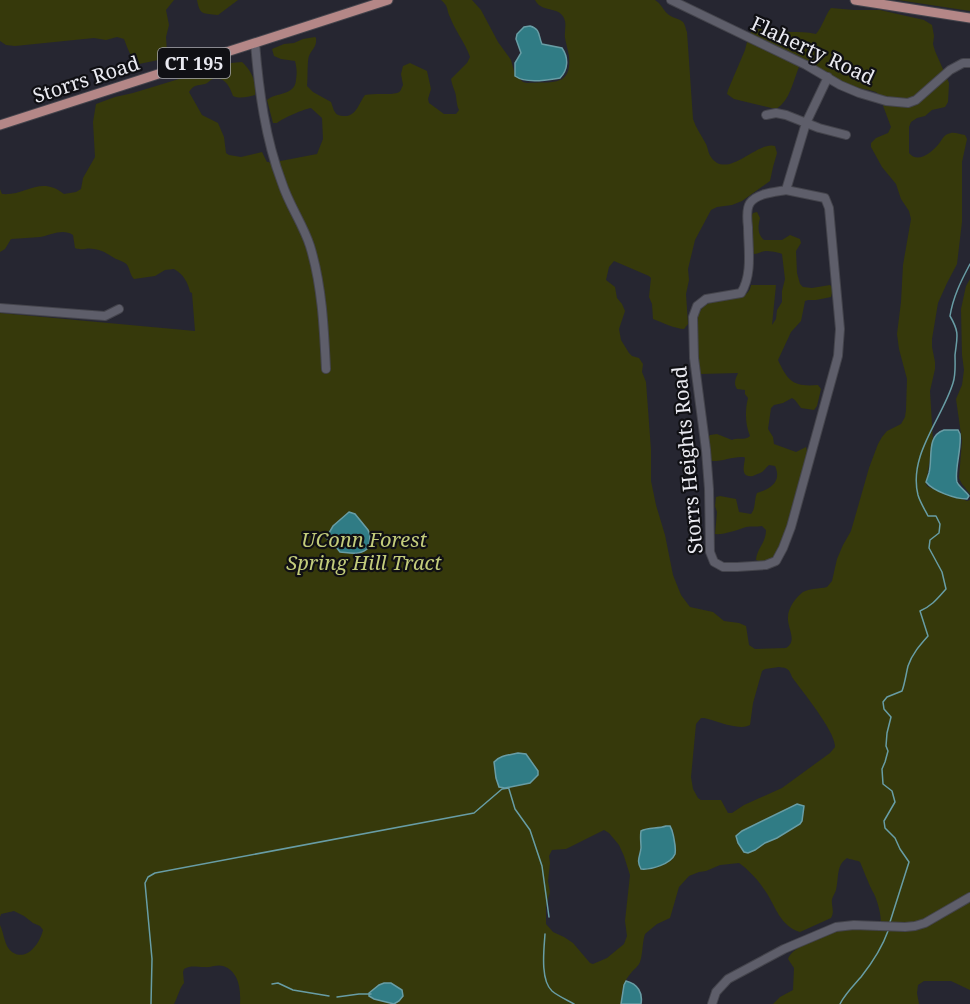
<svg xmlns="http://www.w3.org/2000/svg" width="970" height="1004" font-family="'Noto Serif',serif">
  <rect width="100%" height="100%" fill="#262631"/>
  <path fill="#36390b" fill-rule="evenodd" d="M0 0H174L166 10 169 25 166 37 167 53 163 59 139 64C130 57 128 49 124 39L117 37 106 40 94 38 15 46 6 45 0 41Z
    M197 0H238L218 15C203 13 200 16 197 0Z
    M441 0H472L481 10 498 42 511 60 514 71 518 77 523 82 527 83C551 81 572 88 569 56 568 50 566 44 565 38 564 30 568 22 562 15 556 7 541 12 535 0H655C662 4 663 11 669 15 673 18 680 19 683 22 685 24 686 30 687 32L693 119C696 128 701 135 706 144 708 148 708 153 711 157 727 181 758 140 775 146L777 153 773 167 770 181 742 201 732 205 717 207 711 210 695 240 688 269 689 280 686 294 688 324 684 329C676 329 661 322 653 319L652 304 649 297 651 278 649 276 614 261 609 267 606 280 615 287 617 298 622 304 625 311 619 329 621 340 629 353 632 356 639 358 643 364 642 372 646 382 651 450V481L656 505 665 535 673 575 681 595 690 607 713 612 724 621 739 623 746 626 749 645 755 649 786 648C798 641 787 628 788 617 788 608 796 597 803 592 811 588 819 589 827 587L832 581 837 559 843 545 851 531 869 468 878 444 882 437 887 431 901 424 905 417 906 410 907 379 899 349 897 334 901 302 903 265 911 219 909 211 901 199 896 184 882 167 871 147V143L876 138 888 133 891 127 879 95 876 92C868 89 860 89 852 86 834 80 820 64 799 67 793 81 790 101 776 109L734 99 727 94 728 90 745 50 749 34 754 29C766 28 778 31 790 32 799 32 807 32 816 34 823 26 825 15 831 8L854 10H880L924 20 932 25 934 36 933 44 935 51 949 83 948 102 945 107 932 110 925 116 917 118 911 122 909 127V153C917 163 930 154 937 146 942 141 943 134 951 133 955 132 961 135 965 135L967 139 962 162V222L957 264 947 283 938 303 932 339V347L935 362V369L930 391 933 441 926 483 927 486 931 488 939 490 967 501 970 500V990L951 981H924L918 985 917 993 919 1004H773L780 997 793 990 794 968 788 959C792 945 834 931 848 928 854 927 877 931 879 927 884 921 877 899 873 892 870 887 861 864 860 862 857 860 851 860 847 858 836 865 839 878 836 890 835 893 833 896 832 899 831 906 835 911 831 918L800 932C780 926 776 907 766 892 759 881 749 870 739 863L720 865 706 871 699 872 689 876 679 887 670 918 657 924 645 934C642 943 643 953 640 962 638 967 634 969 631 973 623 982 621 992 622 1004H240C241 990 239 971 223 966 217 964 210 968 204 967 196 967 191 965 184 969L183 972 184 983C179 989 178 997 174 1004H0V925C4 933 4 946 12 952 27 962 40 943 43 930L40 926 33 923 24 916 14 911 1 914 0 917V313L195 331 192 293 190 292C188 282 183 274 174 269L165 270 155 276 134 279C129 274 130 266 125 263 122 261 119 260 116 259 109 255 103 250 94 249 87 247 82 251 75 248L73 235C63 228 51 235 40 237 31 238 21 238 11 239L5 249 0 252V189L2 194C27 196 40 175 64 194L76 192 81 189 83 178 95 157 93 122 96 104 115 97 133 93 179 79 195 77 207 74 231 63 242 62C251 70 257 82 255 95 247 97 240 99 233 96 230 87 225 76 213 79 210 80 208 83 205 84 197 86 194 84 189 92L202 115 218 123 224 137 226 153 229 155 241 157 262 152 267 162H269L270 163 317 154 323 139 322 118 311 108C304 109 283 118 277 123H273L267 100C276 92 295 96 296 80 297 73 297 69 295 61L281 59 274 56 272 49 284 44 294 43 303 39 315 37 316 38C317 47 312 49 309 56 307 61 308 80 307 86L313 92 331 102C334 110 334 116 344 116 356 117 359 103 365 95 374 93 391 95 397 93 401 92 401 89 403 85L401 74 403 66 410 63 427 71 431 89 428 99 429 103 444 114H456L459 110C456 104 457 98 455 92 453 87 452 84 451 79L467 63 470 57C465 42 455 31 450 17 446 8 449 7 441 0ZM779 667C788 668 789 669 792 677 802 691 836 732 835 747L830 753 782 788 744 805 732 813H728L721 800H701L698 798 693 789 691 777 696 724 701 718H704C717 721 739 731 750 725L753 703 762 671 765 669ZM777 814 787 832 765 843 755 850 736 836 742 831ZM666 826 673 830 675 844 638 860 641 848 650 828H659ZM604 830 609 833 619 845 624 856 630 875 625 921 627 936 624 944 607 958 593 964 590 963 573 943 564 937 553 932 546 924V906L550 892 548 881 550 863 549 856 552 850 566 849Z
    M898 0H970V11Z
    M757 212 760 218C758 226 757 234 764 240H782L790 235 800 239 801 243 796 251 797 273 800 284 803 287 812 288 830 285 833 288 831 297 816 300H808L805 301 801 321 791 332 778 360C788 382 794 387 818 385L821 389 817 406 814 410 801 408 795 400 792 398 783 403 774 405 771 408 768 429 773 437 774 444 796 452 806 447 807 451 801 481 781 547C775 557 769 566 756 560 757 548 766 543 766 530L762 526C757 527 751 526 746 527 738 530 723 535 715 534L717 512 715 506 716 497 720 496 736 499 739 512 751 514C756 508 754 500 757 493 771 489 782 481 775 466L769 465C766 467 765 470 762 472 760 473 755 475 753 476 740 478 744 466 745 458L744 457C733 456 721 462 711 461L708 438 710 435 717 434 732 440C738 437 745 441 750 436 745 424 745 410 748 398L745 394V390L737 389C733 383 736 378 738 373L700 374C699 357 693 336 697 319 706 286 747 310 751 285H776L772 325 776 319 777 310 782 302V291L785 279 782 254C778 252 770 251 766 251 761 251 758 254 753 254L751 250V217L753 213Z
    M970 279V494L962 484 959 478 962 441 956 399 962 385 964 370 962 355 961 309 966 286Z"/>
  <path fill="#307c85" stroke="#689da5" stroke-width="1.5" d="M530 26C541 29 538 36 542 44L562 48C569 58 568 70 560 78 547 80 526 84 515 76V63L521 53 516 39 517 34 524 27Z
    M944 430H958L960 434C962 448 954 471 957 482 959 487 966 491 969 496L967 499C955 499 933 491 926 482 927 479 928 476 929 473 933 458 926 436 944 430Z
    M349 512 355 514 368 530 370 535 369 547C361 556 351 553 340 552L333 543 326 538 333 526Z
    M518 753 526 754 538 771V775L530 783 505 788 499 787 496 778 494 762C500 755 510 755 518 753Z
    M797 804 804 806 802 821 800 824 777 838 765 843 755 850 748 853 744 852 738 843 736 836 742 831Z
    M666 826H670C673 831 673 834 674 839 675 844 676 849 675 854 671 864 651 870 641 869 636 860 640 857 641 848 641 842 640 837 641 831 648 827 658 829 666 826Z
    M626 981C638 984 643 993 641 1004H621L624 985Z
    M384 983H391L402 990 403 996 399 1001 394 1004 374 999 369 996V993L379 985Z"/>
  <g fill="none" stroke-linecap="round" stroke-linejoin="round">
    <path stroke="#689da5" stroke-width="1.5" d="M509 789 515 809 530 830 542 866 549 917
      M890 922 909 862 900 849 895 838 885 828 884 821 895 802 892 791 883 784 882 769 885 762 888 751 886 746 887 733 891 717 884 709 883 702 887 697 902 691C905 683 906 674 908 666 912 654 920 645 928 636L920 611C932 606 938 598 946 589L942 572 929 548 930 540 939 533 940 524 936 516H928C925 510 920 502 918 495 908 455 942 419 953 383 956 374 955 364 955 355 957 337 960 333 950 316 953 297 961 281 970 264
      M545 934C544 949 540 980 552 991 558 996 567 1000 574 1004
      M272 984 278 983 293 990 329 996
      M337 997 359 994H371
      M151 1004 152 959 145 883 148 877 155 873 474 813 502 789 509 788
      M840 1004C845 994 854 985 861 977 872 963 882 948 888 931"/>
    <defs>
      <path id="minor" d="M671 0 806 65 840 85 859 93 886 101 908 103 916 100 950 70 963 63H970
        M255 43C259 91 265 138 282 183 289 205 303 224 310 246 322 285 324 328 326 369
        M766 115 776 113 786 115 819 128 846 135
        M786 190 825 198 829 208 840 329 838 356 791 527 783 548 776 561 766 565 737 567H723L714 562 710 552 709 489 706 450 694 358 693 317 697 306 706 299 741 293C753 274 748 248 748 227 747 219 746 209 750 203 757 193 775 192 786 190Z
        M786 190 806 123 828 77
        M0 308 105 316 119 309
        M712 1004 716 992 728 979 784 949 836 927 854 925 905 927 915 926 925 923 970 897"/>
      <path id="major" d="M855 0 970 18
        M0 125 388 0"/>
    </defs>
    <use href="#minor" stroke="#44444c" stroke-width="10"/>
    <use href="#major" stroke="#44444c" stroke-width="11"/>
    <use href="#minor" stroke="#5e5e6a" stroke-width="8"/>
    <use href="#major" stroke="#b48787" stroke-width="9"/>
  </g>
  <g text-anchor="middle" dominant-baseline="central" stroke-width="4.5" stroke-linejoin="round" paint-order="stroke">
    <rect fill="#101014" stroke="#a9a9af" stroke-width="1.5" x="158" y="48" width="72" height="30" rx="4.5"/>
    <g font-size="18" font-weight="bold" fill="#eaeaf1">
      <text x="194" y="63">CT 195</text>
    </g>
    <g font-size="20" fill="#eaeaf1" stroke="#101014">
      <text transform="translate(813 50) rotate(25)">Flaherty Road</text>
      <text transform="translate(86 79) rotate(-18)">Storrs Road</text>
      <text transform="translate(687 460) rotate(-95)">Storrs Heights Road</text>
    </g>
    <g font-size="20" font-style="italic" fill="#c3cc7b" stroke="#101014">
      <text x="364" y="539">UConn Forest<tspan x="364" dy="23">Spring Hill Tract</tspan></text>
    </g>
  </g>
</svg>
